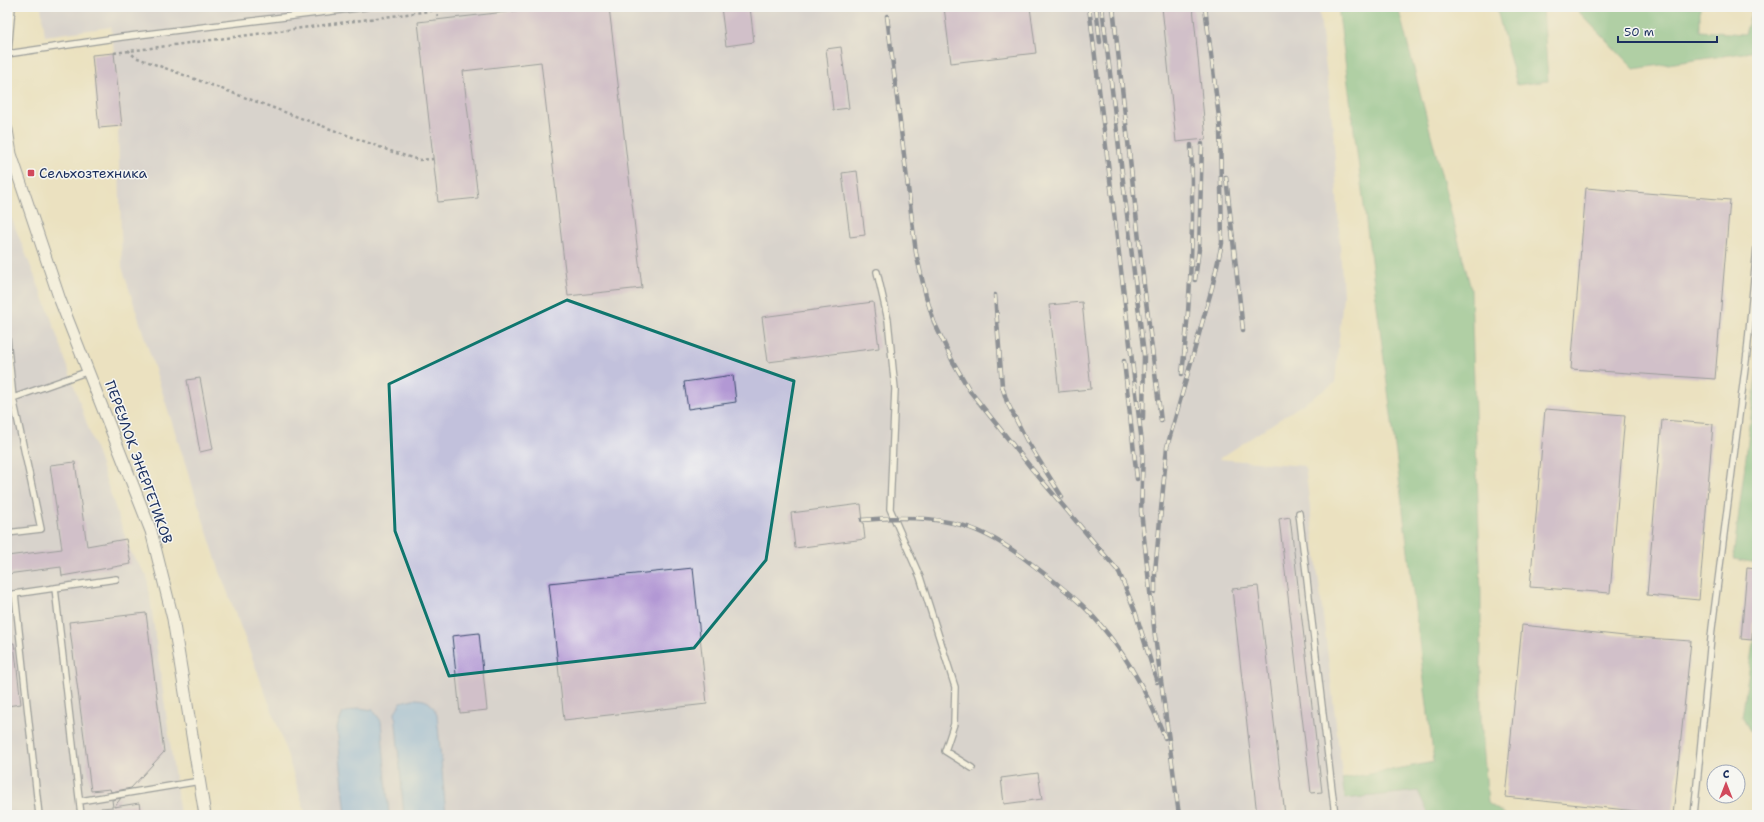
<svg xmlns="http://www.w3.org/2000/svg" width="1764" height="822" font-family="'Shantell Sans',sans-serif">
  <rect width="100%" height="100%" fill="#f6f6f2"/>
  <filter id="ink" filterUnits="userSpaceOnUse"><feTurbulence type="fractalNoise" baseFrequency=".025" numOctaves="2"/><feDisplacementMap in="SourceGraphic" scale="8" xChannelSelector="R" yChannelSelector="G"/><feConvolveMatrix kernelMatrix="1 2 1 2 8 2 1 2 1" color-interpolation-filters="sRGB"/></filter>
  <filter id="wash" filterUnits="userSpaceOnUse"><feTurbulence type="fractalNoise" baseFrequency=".012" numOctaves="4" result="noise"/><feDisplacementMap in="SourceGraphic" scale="16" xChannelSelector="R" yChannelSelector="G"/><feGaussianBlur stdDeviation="0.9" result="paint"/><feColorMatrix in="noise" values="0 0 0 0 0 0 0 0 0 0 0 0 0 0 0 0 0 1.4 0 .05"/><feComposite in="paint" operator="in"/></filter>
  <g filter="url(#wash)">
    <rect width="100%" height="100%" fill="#ebe1c0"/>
    <path fill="#c2c1dc" d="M41 7H1319L1333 128 1343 295 1335 383 1219 459 1305 466 1345 799 1418 791 1429 815H306L281 735 220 572 122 267 118 131 122 126V121L111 27 45 36Z
      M7 207 49 312 126 539 131 553 147 576 180 815H7Z"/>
    <path fill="#68b884" stroke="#427471" d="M1338 7H1398L1471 289 1481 593V719L1488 803 1506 815H1429L1418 791 1345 799 1342 779 1434 762 1390 406Z
      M1496 7H1543L1548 81 1517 85Z
      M1574 7H1700V31L1745 34 1753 7H1757V51L1634 69Z
      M1757 369V563L1733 559Z
      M1757 615V726L1750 731 1742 717Z"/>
    <path fill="#82b3ee" stroke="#4e71a6" d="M413 699C427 699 432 702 437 715L446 815H404L395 712 401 702Z
      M359 708 373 710 381 721 389 815H346L337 727 343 713Z"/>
    <g id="blocks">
      <path fill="#b298d4" d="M549 7H609L642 288 568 296 541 62 463 71 478 198 438 202 418 22Z
        M721 7H750L754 42 726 46Z
        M944 7H1011L1012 9 1030 7 1036 53 951 63Z
        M1162 7H1193L1206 139 1176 142Z
        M841 47 849 108 833 110 826 49Z
        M114 53 122 126 99 128 92 55Z
        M857 171 865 235 850 237 842 173Z
        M1586 188 1730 200 1715 379 1571 369Z
        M873 302 879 348 768 362 762 317Z
        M1082 302 1091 389 1059 392 1049 305Z
        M733 375 736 402 688 409 684 382Z
        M200 378 213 449 200 452 187 380Z
        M1545 409 1625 415 1610 593 1530 587Z
        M1662 420 1713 424 1699 600 1647 595Z
        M75 462 87 546 126 539 131 564 62 576 61 567 7 574V556L62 549 50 465Z
        M861 504 865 539 795 548 791 513Z
        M1290 517 1322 792 1311 793 1279 519Z
        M693 568 707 704 564 720 549 583Z
        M1747 568 1757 569 1752 640 1741 639Z
        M1258 586 1285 815H1257L1232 589Z
        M146 613 164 752 131 788 111 792 110 789 91 791 69 622Z
        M1522 625 1634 637 1691 641 1673 815 1505 797Z
        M479 633 487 710 460 713 452 636Z
        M14 643 21 704 7 706V644Z
        M1038 773 1042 799 1004 804 1001 778Z
        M121 798 114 807 139 803 141 815H101V808L113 807 112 800Z"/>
    </g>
  </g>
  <g filter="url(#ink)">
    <use href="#blocks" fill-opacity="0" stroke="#3a4a6d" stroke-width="1"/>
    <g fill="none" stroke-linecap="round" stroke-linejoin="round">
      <defs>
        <path id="service" d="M8 53 12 7
          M7 54 122 37 366 7
          M877 272 888 320 895 389 890 509 920 577 955 687 954 724 945 751 972 768
          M7 338 13 398 89 371
          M7 398H13L41 529 7 533
          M1299 513 1335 815
          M55 588 116 579
          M15 594 39 815
          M7 595 55 588 81 815
          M80 801 200 781
          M1694 815 1712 628 1747 353 1757 247"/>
        <path id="minor" d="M7 130 11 154 60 300 151 531 173 619 205 815"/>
      </defs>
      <use href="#service" stroke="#3a4a6d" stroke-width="8"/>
      <use href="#minor" stroke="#3a4a6d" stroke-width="13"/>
      <path stroke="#3a4a6d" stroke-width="2.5" stroke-dasharray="3 3" stroke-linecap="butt" d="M128 50 135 57 393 152 419 160 433 159
        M114 53 437 10 438 20"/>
      <use href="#service" stroke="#fff" stroke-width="5.5"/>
      <use href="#minor" stroke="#fff" stroke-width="11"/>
      <defs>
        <path id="rail" d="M1089 7 1143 451 1141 511 1155 636 1179 815
          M1096 7 1100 42
          M1102 7 1144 355 1143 419
          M1113 7 1144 285 1161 421
          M1205 7 1221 133
          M887 16 916 253 926 296 934 322 952 360 970 391 1032 469 1119 572 1135 611 1157 682
          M1226 177 1243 330
          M1195 280 1199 249 1202 144
          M995 295 1002 386 1007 402 1027 441 1062 497
          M1124 361 1137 479
          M1182 374C1191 298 1194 221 1191 145
          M862 520C893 517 923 516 953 523 982 529 1010 547 1033 565 1052 580 1072 594 1089 612 1122 647 1148 693 1165 738
          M1155 592V572L1167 447 1212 288 1222 243 1220 129"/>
      </defs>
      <use href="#rail" stroke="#1b2f5e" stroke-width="4.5"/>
      <use href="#rail" stroke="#f6f6f2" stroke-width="3" stroke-dasharray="9" stroke-linecap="butt"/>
    </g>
  </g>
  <path d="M0 0H1764V822H0ZM567 300 794 381 766 560 694 648 449 676 395 531 389 384Z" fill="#ebe1c0" fill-opacity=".55" fill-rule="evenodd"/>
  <path fill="none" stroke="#0f766e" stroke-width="3" stroke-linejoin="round" d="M567 300 794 381 766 560 694 648 449 676 395 531 389 384Z"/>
  <rect fill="#d1495b" stroke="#f6f6f2" stroke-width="1.5" x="27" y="169" width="8" height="8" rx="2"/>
  <g text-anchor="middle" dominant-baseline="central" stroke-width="3" stroke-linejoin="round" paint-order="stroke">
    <g font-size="14" fill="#1b2f5e" stroke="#f6f6f2" text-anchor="start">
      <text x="39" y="173">Сельхозтехника</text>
    </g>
    <g font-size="14" fill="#1b2f5e" stroke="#f6f6f2">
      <text transform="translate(139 462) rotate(70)">ПЕРЕУЛОК ЭНЕРГЕТИКОВ</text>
    </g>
  </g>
  <rect width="1764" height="822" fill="none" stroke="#f6f6f2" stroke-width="24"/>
  <g transform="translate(1726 784)"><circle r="19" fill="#f6f6f2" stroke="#9ea6b7"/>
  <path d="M0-3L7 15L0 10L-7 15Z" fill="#d1495b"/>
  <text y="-6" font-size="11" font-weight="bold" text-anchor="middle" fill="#1b2f5e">С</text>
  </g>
  <path d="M1618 36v6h99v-6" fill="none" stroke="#1b2f5e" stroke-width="2"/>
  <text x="1624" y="36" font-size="12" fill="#1b2f5e" stroke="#f6f6f2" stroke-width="3" paint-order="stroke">50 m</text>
</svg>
